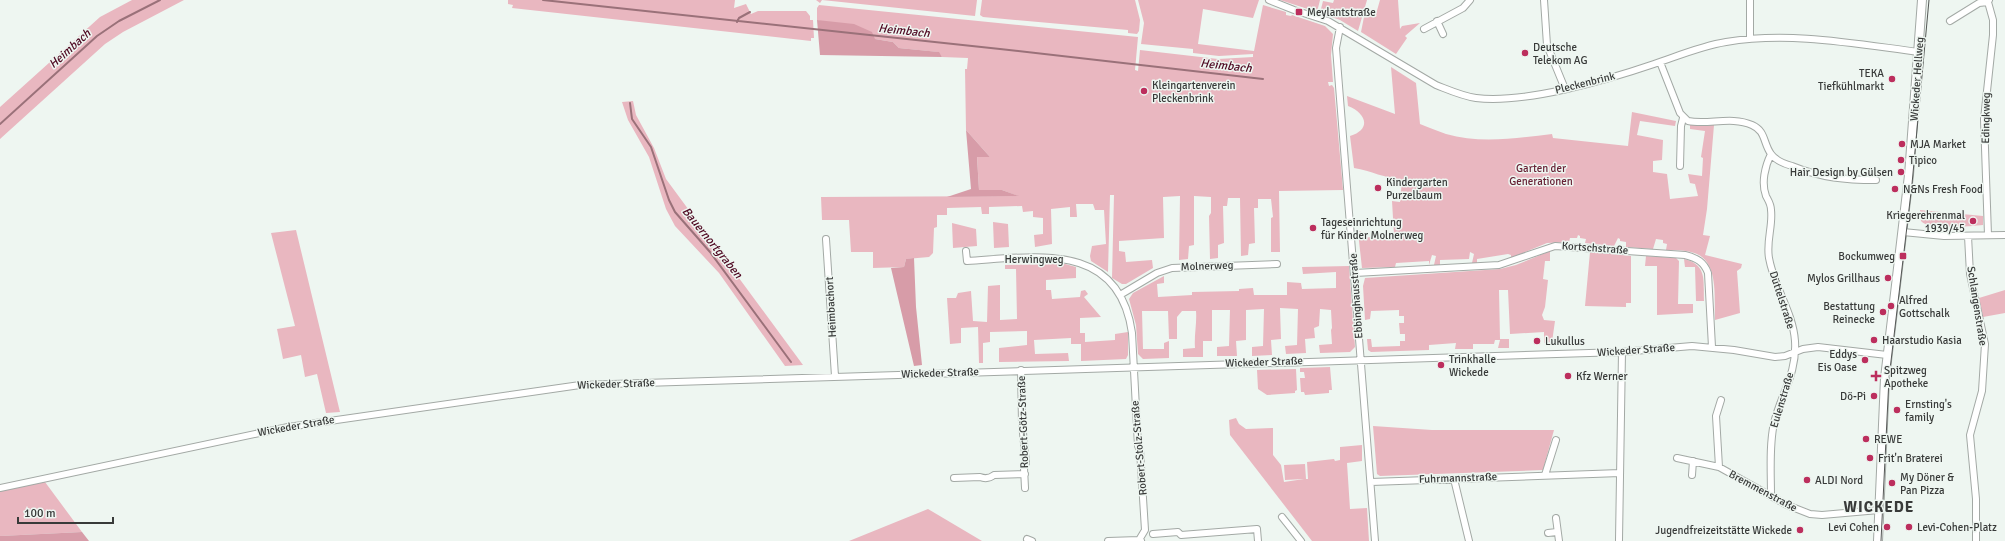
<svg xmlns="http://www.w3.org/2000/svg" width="2005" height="541" font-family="Signika,sans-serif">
  <rect width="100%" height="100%" fill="#eef6f1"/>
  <path fill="#e9b7c0" d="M132 0H184L123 32 105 44 0 139V107L100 17Z
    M508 0H735L734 8 746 4 751 14 758 11H806L810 16V20H813L814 38H811V41L512 8 513 5 508 4Z
    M816 0H977L975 16 822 0 820 3Z
    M982 0H1135L1140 20 1139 31 1137 34 1128 33V30L983 17 980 15Z
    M1138 0H1259L1253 18 1203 9 1198 44 1254 51 1263 5 1286 12V15L1291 16 1292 15 1325 26 1333 34 1331 55 1333 82H1328L1329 86 1332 85 1334 88 1343 190 1279 191 1280 252H1271V218L1273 217 1271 199H1258V208H1254L1255 243 1249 244 1248 255 1241 256 1240 198H1228L1227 206H1223L1224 243 1218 245V258L1210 259 1209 216 1211 213V197L1194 196V245L1189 246 1188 259 1179 260 1180 196 1163 197 1164 238 1119 241V251L1125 252 1126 262 1152 260 1153 268 1126 284H1122L1112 278 1114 195H1110L1108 272 1091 261 1090 256 1092 246 1106 244 1104 210H1095L1093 204H1076L1077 217H1070V207L1051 209 1052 244 1035 247 1034 235 1043 234V218L1033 217V211L1023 212 1022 206 989 207V214H982L981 207 947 208V215H937V227L934 228 933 253 929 257 906 259 904 267 873 268V252H851L849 220H822L821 197 1018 196 1002 190H979L977 156 990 157 966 130 965 69H967L968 58 942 57 938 52 899 48 893 42 875 39 817 20V8L819 5 1138 37 1135 70 1138 71 1140 50 1218 59 1253 57V54L1219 56 1193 53V49L1141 44 1144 23Z
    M1280 0H1320L1317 12Z
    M1334 0H1367L1358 31 1340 20 1320 13 1323 1 1333 3Z
    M1380 0H1398L1400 29 1402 26 1420 23 1405 36 1407 38 1396 54 1361 32 1365 12 1376 14Z
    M1391 67 1416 83 1420 124C1428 127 1437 131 1446 134 1480 144 1518 138 1552 134L1553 138 1628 146 1632 112 1676 121 1675 126 1640 121 1637 135 1663 140 1662 160 1653 161V172L1667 174 1670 199 1698 196 1695 184 1690 183 1688 174 1702 176 1703 158 1701 157 1705 131 1690 129V125H1714L1707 209 1703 235 1710 236 1705 255 1742 264 1741 268 1737 271 1740 313 1715 320C1714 300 1719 264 1697 254 1688 250 1676 250 1666 250L1667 244 1663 243V240L1656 239 1653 249 1626 247V242L1620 241V239L1618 238 1614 246 1585 243 1586 239 1580 238V236L1578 235 1577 238H1570L1569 242 1547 243 1511 258V255L1508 254 1477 259V263H1472L1474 254 1470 252 1469 259 1440 260V265H1434L1436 256 1432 255 1429 265V261L1396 263 1395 267 1362 268 1358 232 1361 231V238L1394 235 1392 201 1400 202 1402 180C1385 178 1371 171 1354 168L1350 136C1372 129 1366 113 1348 106L1347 96 1395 114Z
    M633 101 636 115 654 148 666 179 803 365 785 366 719 273 675 226 666 209 649 157 628 120 622 102Z
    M1920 210 1983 216V225C1970 226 1930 231 1921 221Z
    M993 222 1008 224 1009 247 994 248Z
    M952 223 976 229 977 246 953 248Z
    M296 230 339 408 340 412 326 413 317 374 305 377 301 355 283 359 277 329 295 326 271 233Z
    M1550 251V261H1545L1543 279 1548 280 1545 307 1542 315 1544 320 1555 321 1552 342 1544 343V332L1510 334 1508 290H1499L1500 339H1509V348H1498L1500 340H1495L1494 344H1473V349H1455L1456 343 1429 345V350L1371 352 1368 350 1367 339H1371L1372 347 1400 346V341H1405V334H1400L1399 323H1404V316H1399V310L1371 311 1370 319 1365 320 1363 286 1365 278 1500 269 1516 265Z
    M1590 252 1631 256V303H1626V307L1585 306Z
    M1646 256 1676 258 1679 261 1678 304H1693V313L1657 315V266H1645Z
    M1684 259C1708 265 1703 281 1704 301H1696L1695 267H1685Z
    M1065 264 1076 267V278L1046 280V290H1051L1052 299 1080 297 1081 291 1085 290 1088 294 1084 297 1101 317 1080 318V333H1085V342L1115 340V334L1128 332V355L1126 359 1081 361V344H1071V338L1034 340 1035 354 1068 353 1069 361 999 362V348L1027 345V331L990 332V342L983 343V363H979L978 327 961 328V343L950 344 947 298H956L958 293 971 291 973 321 987 322 988 286 1000 285V320L1017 319 1016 269H1005V265Z
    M1349 266 1355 347 1350 352 1320 353 1319 345 1332 344 1331 330 1332 328 1331 310 1320 309 1319 326 1314 328 1315 338 1305 339 1306 353 1286 354 1285 346 1297 345 1298 309 1280 308 1281 339 1271 340 1272 355 1252 356V347L1263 346 1264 309 1246 310V340L1236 341 1237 356H1217V347L1229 346 1230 310H1212V341H1203V357H1183V349L1195 348C1194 335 1197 324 1196 311H1182L1177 317V339H1169L1168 311H1142L1143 349H1164V343L1169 341V358L1143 359 1138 354 1136 325 1129 299 1133 293 1164 276V283L1157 284 1158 297 1192 295V292L1239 291V289L1253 288 1254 295H1287V282L1301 283 1302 289 1336 288V272L1303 274 1302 267Z
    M2005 290V313L1983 317 1979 298Z
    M1330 367 1332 390H1329V393L1305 395 1304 392H1301L1300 378H1305L1304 372H1300V368Z
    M1296 369 1297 390 1295 391V393L1267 395 1258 389 1257 370Z
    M1236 418 1239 424 1246 429 1273 428V455L1281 465 1284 482 1304 479 1285 480 1284 465 1305 464 1306 479H1308L1307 462 1334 459 1335 461 1340 460V447L1362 445V461L1347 463 1350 509 1367 508 1369 541H1312L1230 435 1229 420Z
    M1373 426 1432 430H1554L1543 470 1380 476 1377 474Z
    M45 482 82 532 0 536V491Z
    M928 509 982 541H849Z"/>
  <path fill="#d79ca8" d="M817 20 854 24 872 32 875 39 893 42 899 48 939 52 942 57 820 55Z
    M966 130 990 157H977L979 190H1002L1019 196 947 197 971 189Z
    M914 258 916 307 922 365 914 366 891 268 904 267 906 259Z
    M82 532 89 541H0V536Z"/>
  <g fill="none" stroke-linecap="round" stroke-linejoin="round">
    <path stroke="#9a7179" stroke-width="2" d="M543 0 1000 49 1263 79
      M737 22 739 18 750 12
      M630 103 632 119 651 147 669 200 675 212 710 252 791 362
      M0 124 97 36 119 21 160 0"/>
    <defs>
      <path id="minor" d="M1269 0 1294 10 1328 21 1436 85C1449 90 1462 96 1476 98 1525 104 1607 80 1654 64 1678 56 1701 46 1726 42 1790 31 1856 44 1919 52
        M1544 0 1547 45 1565 89
        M1988 2 1993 20V35L1984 119 1988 235
        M1437 21 1443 34
        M1950 21 1979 3 1988 2 1989 0
        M1340 27 1336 48 1375 541
        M1424 29 1463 8 1470 0
        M1750 39V0
        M1660 62 1680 113 1688 121C1708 125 1732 116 1752 125 1766 131 1763 143 1771 154 1776 161 1785 164 1792 166 1822 178 1845 180 1876 180
        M1771 154C1765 166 1761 183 1766 196 1768 200 1771 204 1771 210 1773 226 1766 241 1769 258 1774 287 1793 312 1795 341 1797 374 1781 394 1774 423 1769 446 1771 472 1771 496
        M1680 166 1681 126 1683 118
        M1903 232 1944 236 2005 235
        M1968 236 1970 274 1985 344 1982 391 1970 435 1976 499V541
        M826 239 835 376
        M966 251 967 261C1035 257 1119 240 1132 333L1138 446 1140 450 1145 530 1139 540 1141 541
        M1355 273 1499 265 1555 246 1685 255C1697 258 1704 262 1708 273L1712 347
        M1120 295 1157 273 1172 268 1277 264
        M1021 370 1022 423 1026 463 1024 468 1025 488
        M1677 458 1719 467 1787 505 1810 514 1822 515 1879 510
        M1719 467 1716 416 1721 400
        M1545 475 1556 440
        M1692 475 1693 461
        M954 478 980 477C985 479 989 479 994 475L1025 474
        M1454 479 1469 541
        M1371 482 1620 473
        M0 488 288 427 580 385 1622 352 1692 346 1734 350 1775 357 1785 356 1803 349 1818 347 1887 355
        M1282 517 1301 541
        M1556 518 1559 541
        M1548 533 1557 532
        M1153 534 1178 532 1181 535 1257 529 1258 541
        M1027 539 1032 541
        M1619 540 1622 352
        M1108 541 1139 540"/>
      <path id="secondary" d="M1878 541 1885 378 1909 175 1922 0"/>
    </defs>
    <use href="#minor" stroke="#a3a9a5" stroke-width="8"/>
    <use href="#secondary" stroke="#a3a9a5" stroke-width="10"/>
    <use href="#minor" stroke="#fff" stroke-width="6"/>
    <use href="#secondary" stroke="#fff" stroke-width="8"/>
    <path stroke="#545755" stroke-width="1" d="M1881 541 1889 378 1912 184 1929 0"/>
  </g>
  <g fill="#bc2e5d" stroke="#eef6f1" stroke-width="1.5">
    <rect x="1295" y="8" width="8" height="8" rx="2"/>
    <circle cx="1525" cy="53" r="4"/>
    <circle cx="1892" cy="79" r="4"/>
    <circle cx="1144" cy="91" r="4"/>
    <circle cx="1902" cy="144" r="4"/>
    <circle cx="1901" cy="160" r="4"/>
    <circle cx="1901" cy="172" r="4"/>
    <circle cx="1378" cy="188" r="4"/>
    <circle cx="1895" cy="189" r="4"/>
    <circle cx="1973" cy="221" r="4"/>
    <circle cx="1313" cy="228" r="4"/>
    <rect x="1899" y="252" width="8" height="8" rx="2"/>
    <circle cx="1888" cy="278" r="4"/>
    <circle cx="1891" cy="306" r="4"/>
    <circle cx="1883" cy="312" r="4"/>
    <circle cx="1874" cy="340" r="4"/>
    <circle cx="1537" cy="341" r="4"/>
    <circle cx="1865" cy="360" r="4"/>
    <circle cx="1441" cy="365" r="4"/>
    <circle cx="1568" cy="376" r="4"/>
    <path d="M1874 370h4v4h4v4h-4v4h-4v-4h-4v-4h4z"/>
    <circle cx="1874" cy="396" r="4"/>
    <circle cx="1897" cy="410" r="4"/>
    <circle cx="1866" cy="439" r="4"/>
    <circle cx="1870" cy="458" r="4"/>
    <circle cx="1807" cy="480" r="4"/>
    <circle cx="1892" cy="483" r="4"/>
    <circle cx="1887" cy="527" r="4"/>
    <circle cx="1909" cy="527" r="4"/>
    <circle cx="1800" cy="530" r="4"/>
  </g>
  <g text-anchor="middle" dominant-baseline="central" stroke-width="3" stroke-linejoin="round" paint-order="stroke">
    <g font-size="11" fill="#383a39" stroke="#eef6f1" text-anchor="start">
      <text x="1307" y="12">Meylantstraße</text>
      <text x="1533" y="47">Deutsche<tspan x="1533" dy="13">Telekom AG</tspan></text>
      <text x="1884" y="73" text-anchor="end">TEKA<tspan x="1884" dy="13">Tiefkühlmarkt</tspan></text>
      <text x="1152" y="85">Kleingartenverein<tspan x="1152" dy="13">Pleckenbrink</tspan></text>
      <text x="1910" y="144">MJA Market</text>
      <text x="1909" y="160">Tipico</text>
      <text x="1893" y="172" text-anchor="end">Hair Design by Gülsen</text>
      <text x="1386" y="182">Kindergarten<tspan x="1386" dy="13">Purzelbaum</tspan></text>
      <text x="1903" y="189">N&amp;Ns Fresh Food</text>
      <text x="1965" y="215" text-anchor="end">Kriegerehrenmal<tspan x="1965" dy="13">1939/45</tspan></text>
      <text x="1321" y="222">Tageseinrichtung<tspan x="1321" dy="13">für Kinder Molnerweg</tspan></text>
      <text x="1895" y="256" text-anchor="end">Bockumweg</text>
      <text x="1880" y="278" text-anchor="end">Mylos Grillhaus</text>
      <text x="1899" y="300">Alfred<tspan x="1899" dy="13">Gottschalk</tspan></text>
      <text x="1875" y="306" text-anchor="end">Bestattung<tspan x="1875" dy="13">Reinecke</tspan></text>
      <text x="1882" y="340">Haarstudio Kasia</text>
      <text x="1545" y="341">Lukullus</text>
      <text x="1857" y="354" text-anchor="end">Eddys<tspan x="1857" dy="13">Eis Oase</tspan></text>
      <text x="1449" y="359">Trinkhalle<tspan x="1449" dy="13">Wickede</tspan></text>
      <text x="1884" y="370">Spitzweg<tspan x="1884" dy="13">Apotheke</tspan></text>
      <text x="1576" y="376">Kfz Werner</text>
      <text x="1866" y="396" text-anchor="end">Dö-Pi</text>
      <text x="1905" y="404">Ernsting's<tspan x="1905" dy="13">family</tspan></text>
      <text x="1874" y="439">REWE</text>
      <text x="1878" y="458">Frit'n Braterei</text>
      <text x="1900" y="477">My Döner &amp;<tspan x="1900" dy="13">Pan Pizza</tspan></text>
      <text x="1815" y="480">ALDI Nord</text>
      <text x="1879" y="527" text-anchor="end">Levi Cohen</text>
      <text x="1917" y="527">Levi-Cohen-Platz</text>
      <text x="1792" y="530" text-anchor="end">Jugendfreizeitstätte Wickede</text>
    </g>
    <g font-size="11" fill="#383a39" stroke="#eef6f1">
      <text transform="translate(1917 79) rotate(-86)">Wickeder Hellweg</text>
      <text transform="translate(1585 83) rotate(-14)">Pleckenbrink</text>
      <text transform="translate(1986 118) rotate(-89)">Edingkweg</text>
      <text transform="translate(1595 248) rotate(4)">Kortschstraße</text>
      <text x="1034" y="259">Herwingweg</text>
      <text transform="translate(1207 266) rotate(-2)">Molnerweg</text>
      <text transform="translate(1356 296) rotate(-94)">Ebbinghausstraße</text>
      <text transform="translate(1782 300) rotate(72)">Düttelstraße</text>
      <text transform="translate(1977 306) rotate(81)">Schlangenstraße</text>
      <text transform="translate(831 307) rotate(-93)">Heimbachort</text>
      <text transform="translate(1636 350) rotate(-4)">Wickeder Straße</text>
      <text transform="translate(1264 362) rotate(-2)">Wickeder Straße</text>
      <text transform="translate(940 373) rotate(-2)">Wickeder Straße</text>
      <text transform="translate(616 384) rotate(-2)">Wickeder Straße</text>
      <text transform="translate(1782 400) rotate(-73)">Eulenstraße</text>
      <text transform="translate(1023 422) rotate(-92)">Robert-Götz-Straße</text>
      <text transform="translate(296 426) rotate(-10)">Wickeder Straße</text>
      <text transform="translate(1139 448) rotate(-95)">Robert-Stolz-Straße</text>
      <text transform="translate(1458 478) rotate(-2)">Fuhrmannstraße</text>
      <text transform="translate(1763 491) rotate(28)">Bremmenstraße</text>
    </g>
    <g font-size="11" fill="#672135" stroke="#eef6f1">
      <text x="1541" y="168">Garten der<tspan x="1541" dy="13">Generationen</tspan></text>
    </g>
    <g font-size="12" font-style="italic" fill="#4e0721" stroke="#eef6f1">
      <text transform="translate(904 31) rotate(6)">Heimbach</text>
      <text transform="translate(70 49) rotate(-42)">Heimbach</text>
      <text transform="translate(1226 66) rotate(6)">Heimbach</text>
      <text transform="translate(712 243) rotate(51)">Bauernortgraben</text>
    </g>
    <g font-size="15" font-weight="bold" letter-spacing="1" fill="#383a39" stroke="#eef6f1">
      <text x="1879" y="507">WICKEDE</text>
    </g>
  </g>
  <path d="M18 517v6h95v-6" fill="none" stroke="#383a39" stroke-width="2"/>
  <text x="24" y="517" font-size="12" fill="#383a39" stroke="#eef6f1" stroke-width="3" paint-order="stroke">100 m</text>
</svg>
